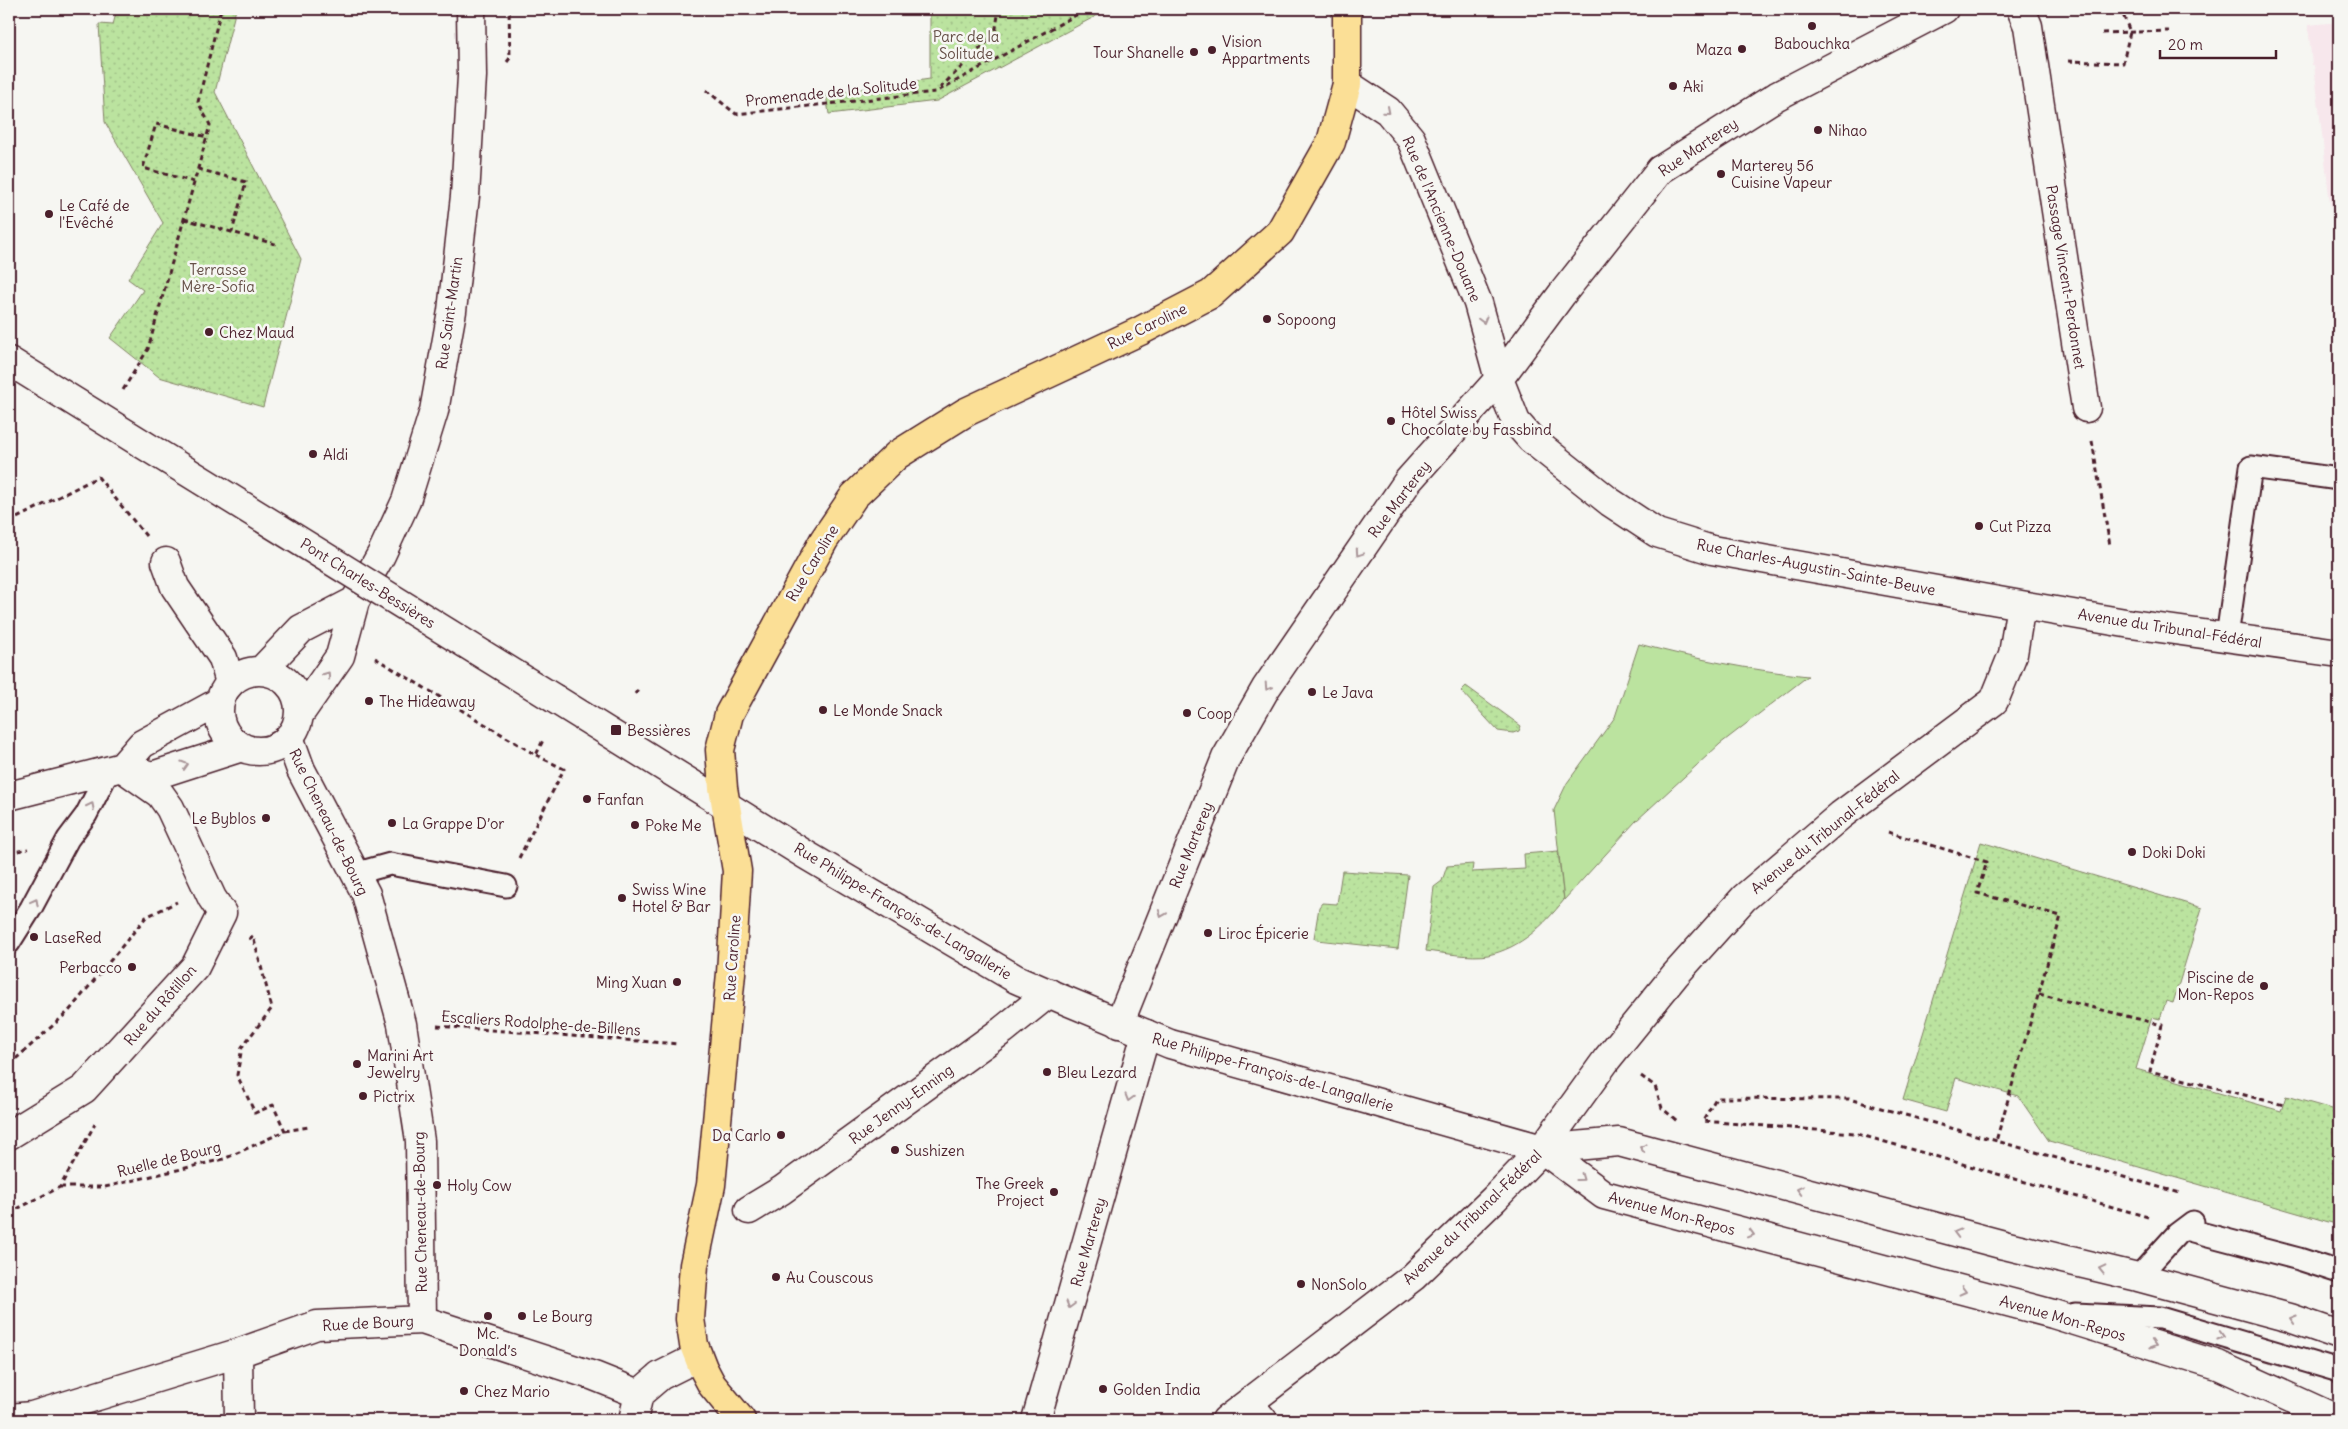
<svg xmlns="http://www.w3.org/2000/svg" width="2348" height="1429" font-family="Delius,sans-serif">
  <defs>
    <pattern id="grass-dots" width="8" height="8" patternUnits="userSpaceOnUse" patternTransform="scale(1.25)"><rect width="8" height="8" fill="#bbe39f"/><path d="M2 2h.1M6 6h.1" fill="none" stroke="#a2c289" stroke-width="1.8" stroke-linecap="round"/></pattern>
  </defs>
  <rect width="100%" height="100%" fill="#f6f6f2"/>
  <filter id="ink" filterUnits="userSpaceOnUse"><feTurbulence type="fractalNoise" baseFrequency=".02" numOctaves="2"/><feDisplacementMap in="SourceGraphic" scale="10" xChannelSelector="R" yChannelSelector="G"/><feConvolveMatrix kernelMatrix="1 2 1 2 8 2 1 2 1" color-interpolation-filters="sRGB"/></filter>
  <g filter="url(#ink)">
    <path fill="#f7e7ec" d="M2339 22V333L2336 310 2339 309 2338 273 2314 65H2312L2308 25Z"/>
    <path fill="url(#grass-dots)" stroke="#828165" d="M117 9H236L215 92 301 259 263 407 159 377 110 338 143 290 128 279 163 223 105 122 99 24 113 25Z
      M930 9H1109L937 101 829 114 826 94 930 79Z
      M1466 686 1521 726 1519 731 1513 733 1498 731 1461 691Z
      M1981 842 2202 908 2173 1003 2166 1001 2160 1019 2152 1017 2136 1069 2281 1111 2286 1096 2339 1111V1225L2049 1141 2018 1096 1956 1078 1946 1112 1903 1100Z
      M1558 851 1564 900C1544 925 1521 948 1488 955 1471 958 1443 953 1426 951L1434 887 1442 881 1447 866 1473 864 1472 872 1525 869 1524 854Z
      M1342 871 1408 875 1398 949 1317 940 1314 938 1319 907 1322 903 1337 904Z"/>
    <path fill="#bbe39f" stroke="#828165" d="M1639 644C1695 659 1750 670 1808 676L1720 744 1636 821 1564 900 1554 810 1567 783 1615 717Z"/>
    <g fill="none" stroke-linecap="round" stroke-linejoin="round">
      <defs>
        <path id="service" d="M2227 637 2251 467 2339 479
          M354 874 390 864 506 886
          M9 943 31 908 68 839 86 815 109 770
          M2185 1229 2299 1259 2339 1272
          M2138 1277 2177 1234 2193 1222
          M2075 1314 2160 1318 2339 1371"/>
        <path id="pedestrian" d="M1660 170 1777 96 1944 9
          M166 562 175 587 223 658 230 683
          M289 737 301 770 366 894 402 1024 420 1141 422 1320
          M9 1135 84 1089 195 967 222 913 212 898 170 808 160 794 123 768
          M749 1210 782 1190 1003 1030 1049 993
          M238 1353 239 1420
          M9 1418 32 1416 238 1353 317 1325 422 1320 594 1376 639 1394"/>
        <path id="minor" d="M2021 9 2028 26 2086 408
          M1347 84 1388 111 1411 139 1478 303 1499 379 1516 422 1531 439 1610 502 1657 533 1712 550 2021 605 2131 624 2339 653
          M9 361 141 443
          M555 699 727 806
          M1119 1024 1226 758 1266 688 1408 481 1499 379 1562 294 1660 170
          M1542 1149 1607 1059 1675 975 1744 898 1841 815 1994 701 2013 654 2021 605
          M1249 1404 1263 1420
          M633 1420 639 1394 660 1376 698 1357
          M1036 1420 1146 1034"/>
        <path id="tertiary" d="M262 670 301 629 355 601
          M219 711a40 40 0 1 1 80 0a40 40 0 1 1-80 0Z
          M299 715 340 656 355 601 381 555 406 501 434 411 452 311 465 196 472 76 471 9
          M122 767 142 744 219 702
          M9 796 122 767 152 776 242 747
          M1226 1420 1413 1277 1494 1199 1542 1149"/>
        <path id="secondary" d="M727 806 806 855 1016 979 1062 999 1170 1044 1542 1149 1604 1195 2053 1314 2218 1365 2339 1420
          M1542 1149 1619 1142 2004 1245 2138 1277 2290 1318 2339 1335"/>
        <path id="primary" d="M741 1420 712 1385 703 1368 694 1345 690 1319 694 1265 711 1185 731 973 737 871 723 788 720 750 729 714 824 540 854 496 897 455 966 412 1140 331 1211 294 1280 232 1331 142 1347 84V9"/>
      </defs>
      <use href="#service" stroke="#4a1f2b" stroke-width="25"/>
      <use href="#pedestrian" stroke="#4a1f2b" stroke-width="31"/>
      <use href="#minor" stroke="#4a1f2b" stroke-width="31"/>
      <use href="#tertiary" stroke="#4a1f2b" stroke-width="31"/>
      <use href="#secondary" stroke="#4a1f2b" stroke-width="31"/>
      <use href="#primary" stroke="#4a1f2b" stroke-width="31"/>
      <path stroke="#4a1f2b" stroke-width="3" stroke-dasharray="5 4" stroke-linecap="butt" d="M212 9 220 11
        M2102 33 2169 31
        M2068 61 2123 63 2130 32 2124 17V9
        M507 62 510 58 509 9
        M940 88 995 34 999 9
        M706 90 736 114 936 92 1087 9
        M198 169 246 182 232 232
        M194 182 143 168 156 124 207 137
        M184 219 279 245
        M123 390 148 349 210 125 198 102 221 9
        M2092 441 2110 546
        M9 513 12 520
        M9 522 98 477 146 536
        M375 658 536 755 544 738
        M635 694 638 690
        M1888 832 1987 862 1977 893 2061 916 1996 1141
        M9 853 28 849
        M519 858 564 769 536 755
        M249 939 253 936 272 1008 242 1047 237 1075 255 1113 273 1105 285 1131
        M2039 994 2162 1025 2150 1071 2284 1105
        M437 1026 679 1044
        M9 1065 69 1011 146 917 177 902
        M1641 1076 1655 1086 1662 1108 1677 1121
        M60 1187H105L224 1159 285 1131 309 1127
        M9 1213 60 1187 95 1124
        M2148 1217 1854 1133 1703 1121 1716 1098 1849 1099 2180 1193"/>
      <use href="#service" stroke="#f6f6f2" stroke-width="21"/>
      <use href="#pedestrian" stroke="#f6f6f2" stroke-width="28"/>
      <use href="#minor" stroke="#f6f6f2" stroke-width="28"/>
      <use href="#tertiary" stroke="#f6f6f2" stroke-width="28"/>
      <use href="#secondary" stroke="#f6f6f2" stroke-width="28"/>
      <use href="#primary" stroke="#fbdf96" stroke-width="28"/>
      <defs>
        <path id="rail" d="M144 435 559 689
          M135 450 549 704"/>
      </defs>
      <use href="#rail" stroke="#4a1f2b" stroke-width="5.5"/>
      <use href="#rail" stroke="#f6f6f2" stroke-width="4" stroke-dasharray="11" stroke-linecap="butt"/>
      <defs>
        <path id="minor-bridge" d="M141 443 555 699"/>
      </defs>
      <use href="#minor-bridge" stroke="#4a1f2b" stroke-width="31" stroke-linecap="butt"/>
      <use href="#minor-bridge" stroke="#f6f6f2" stroke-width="28"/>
    </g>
    <defs><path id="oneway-chevron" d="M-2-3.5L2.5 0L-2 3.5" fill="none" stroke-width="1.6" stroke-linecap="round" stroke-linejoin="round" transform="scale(1.25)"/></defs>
    <g stroke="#a99598">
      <use href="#oneway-chevron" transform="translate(1387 111) rotate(41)"/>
      <use href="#oneway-chevron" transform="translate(1483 320) rotate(75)"/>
      <use href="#oneway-chevron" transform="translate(1359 553) rotate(124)"/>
      <use href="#oneway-chevron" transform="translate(327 675) rotate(-55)"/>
      <use href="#oneway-chevron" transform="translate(1268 687) rotate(123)"/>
      <use href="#oneway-chevron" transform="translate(185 765) rotate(-17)"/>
      <use href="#oneway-chevron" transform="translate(91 806) rotate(-63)"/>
      <use href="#oneway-chevron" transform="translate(35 902) rotate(-62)"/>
      <use href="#oneway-chevron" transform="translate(1162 914) rotate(112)"/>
      <use href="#oneway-chevron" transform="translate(1129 1098) rotate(106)"/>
      <use href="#oneway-chevron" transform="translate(1643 1148) rotate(-166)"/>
      <use href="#oneway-chevron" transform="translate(1581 1178) rotate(36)"/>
      <use href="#oneway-chevron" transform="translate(1800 1190) rotate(-165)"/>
      <use href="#oneway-chevron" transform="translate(1957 1233) rotate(-165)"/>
      <use href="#oneway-chevron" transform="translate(1751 1234) rotate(15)"/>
      <use href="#oneway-chevron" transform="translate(2102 1269) rotate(-167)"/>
      <use href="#oneway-chevron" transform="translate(1963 1291) rotate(14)"/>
      <use href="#oneway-chevron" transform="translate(1070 1305) rotate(106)"/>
      <use href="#oneway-chevron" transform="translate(2293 1319) rotate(-163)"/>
      <use href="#oneway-chevron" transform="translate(2221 1336) rotate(16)"/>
      <use href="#oneway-chevron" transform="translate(2153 1345) rotate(17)"/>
    </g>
  </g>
  <g fill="#4a1f2b" stroke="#f6f6f2" stroke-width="2">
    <circle cx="1812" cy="26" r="5"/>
    <circle cx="1742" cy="49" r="5"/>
    <circle cx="1212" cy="50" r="5"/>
    <circle cx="1194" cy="52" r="5"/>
    <circle cx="1673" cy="86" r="5"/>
    <circle cx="1818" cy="130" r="5"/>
    <circle cx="1721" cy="174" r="5"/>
    <circle cx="49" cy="214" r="5"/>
    <circle cx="1267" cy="319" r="5"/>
    <circle cx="209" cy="332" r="5"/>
    <circle cx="1391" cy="421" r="5"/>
    <circle cx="313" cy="454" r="5"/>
    <circle cx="1979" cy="526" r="5"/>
    <circle cx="1312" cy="692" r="5"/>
    <circle cx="369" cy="701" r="5"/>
    <circle cx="823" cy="710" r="5"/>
    <circle cx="1187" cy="713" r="5"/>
    <rect x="610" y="724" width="12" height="12" rx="2.5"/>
    <circle cx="587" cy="799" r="5"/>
    <circle cx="266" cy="818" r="5"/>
    <circle cx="392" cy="823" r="5"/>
    <circle cx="635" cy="825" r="5"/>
    <circle cx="2132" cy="852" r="5"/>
    <circle cx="622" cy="898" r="5"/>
    <circle cx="1208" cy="933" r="5"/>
    <circle cx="34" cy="937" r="5"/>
    <circle cx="132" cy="967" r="5"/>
    <circle cx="677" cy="982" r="5"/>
    <circle cx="2264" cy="986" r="5"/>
    <circle cx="357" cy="1064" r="5"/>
    <circle cx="1047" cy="1072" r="5"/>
    <circle cx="363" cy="1096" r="5"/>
    <circle cx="781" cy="1135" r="5"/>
    <circle cx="895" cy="1150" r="5"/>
    <circle cx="437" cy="1185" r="5"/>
    <circle cx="1054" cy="1192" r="5"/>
    <circle cx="776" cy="1277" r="5"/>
    <circle cx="1301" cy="1284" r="5"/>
    <circle cx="488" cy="1316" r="5"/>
    <circle cx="522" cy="1316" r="5"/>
    <circle cx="1103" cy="1389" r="5"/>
    <circle cx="464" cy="1391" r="5"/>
  </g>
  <g text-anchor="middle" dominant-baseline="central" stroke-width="5" stroke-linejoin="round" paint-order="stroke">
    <g font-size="15" fill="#665048" stroke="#f6f6f2">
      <text x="966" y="36">Parc de la<tspan x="966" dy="17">Solitude</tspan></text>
      <text x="218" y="269">Terrasse<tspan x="218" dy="17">Mère-Sofia</tspan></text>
    </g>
    <g font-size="15" fill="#4a1f2b" stroke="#f6f6f2" text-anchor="start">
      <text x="1222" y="41">Vision<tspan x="1222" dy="17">Appartments</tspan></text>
      <text x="1812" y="43" text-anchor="middle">Babouchka</text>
      <text x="1732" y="49" text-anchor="end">Maza</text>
      <text x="1184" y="52" text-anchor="end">Tour Shanelle</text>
      <text x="1683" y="86">Aki</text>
      <text x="1828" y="130">Nihao</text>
      <text x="1731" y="165">Marterey 56<tspan x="1731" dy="17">Cuisine Vapeur</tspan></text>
      <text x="59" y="205">Le Café de<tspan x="59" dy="17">l'Evêché</tspan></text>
      <text x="1277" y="319">Sopoong</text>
      <text x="219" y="332">Chez Maud</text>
      <text x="1401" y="412">Hôtel Swiss<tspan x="1401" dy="17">Chocolate by Fassbind</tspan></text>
      <text x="323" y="454">Aldi</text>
      <text x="1989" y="526">Cut Pizza</text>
      <text x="1322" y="692">Le Java</text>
      <text x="379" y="701">The Hideaway</text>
      <text x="833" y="710">Le Monde Snack</text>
      <text x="1197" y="713">Coop</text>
      <text x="627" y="730">Bessières</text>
      <text x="597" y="799">Fanfan</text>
      <text x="256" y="818" text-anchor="end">Le Byblos</text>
      <text x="402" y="823">La Grappe D’or</text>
      <text x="645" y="825">Poke Me</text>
      <text x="2142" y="852">Doki Doki</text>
      <text x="632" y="889">Swiss Wine<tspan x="632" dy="17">Hotel &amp; Bar</tspan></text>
      <text x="1218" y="933">Liroc Épicerie</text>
      <text x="44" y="937">LaseRed</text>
      <text x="122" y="967" text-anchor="end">Perbacco</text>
      <text x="2254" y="977" text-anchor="end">Piscine de<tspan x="2254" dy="17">Mon-Repos</tspan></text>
      <text x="667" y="982" text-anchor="end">Ming Xuan</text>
      <text x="367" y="1055">Marini Art<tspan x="367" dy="17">Jewelry</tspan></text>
      <text x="1057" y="1072">Bleu Lezard</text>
      <text x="373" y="1096">Pictrix</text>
      <text x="771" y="1135" text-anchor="end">Da Carlo</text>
      <text x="905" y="1150">Sushizen</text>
      <text x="1044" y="1183" text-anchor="end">The Greek<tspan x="1044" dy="17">Project</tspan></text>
      <text x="447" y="1185">Holy Cow</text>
      <text x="786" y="1277">Au Couscous</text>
      <text x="1311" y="1284">NonSolo</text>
      <text x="532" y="1316">Le Bourg</text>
      <text x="488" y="1333" text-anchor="middle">Mc.<tspan x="488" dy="17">Donald’s</tspan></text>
      <text x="1113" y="1389">Golden India</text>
      <text x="474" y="1391">Chez Mario</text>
    </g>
    <g font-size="15" fill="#4a1f2b" stroke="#f6f6f2">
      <text transform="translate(831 92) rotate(-6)">Promenade de la Solitude</text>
      <text transform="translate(1698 147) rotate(-34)">Rue Marterey</text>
      <text transform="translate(1442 219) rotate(67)">Rue de l'Ancienne-Douane</text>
      <text transform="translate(2066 277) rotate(81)">Passage Vincent-Perdonnet</text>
      <text transform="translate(449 313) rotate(-82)">Rue Saint-Martin</text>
      <text transform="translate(1147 326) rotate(-26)">Rue Caroline</text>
      <text transform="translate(1399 499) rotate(-53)">Rue Marterey</text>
      <text transform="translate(812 563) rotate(-59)">Rue Caroline</text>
      <text transform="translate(1816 567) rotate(11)">Rue Charles-Augustin-Sainte-Beuve</text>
      <text transform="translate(368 583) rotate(32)">Pont Charles-Bessières</text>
      <text transform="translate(2170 628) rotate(9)">Avenue du Tribunal-Fédéral</text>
      <text transform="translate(329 822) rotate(64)">Rue Cheneau-de-Bourg</text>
      <text transform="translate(1825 832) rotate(-39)">Avenue du Tribunal-Fédéral</text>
      <text transform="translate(1191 845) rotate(-68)">Rue Marterey</text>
      <text transform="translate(903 911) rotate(31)">Rue Philippe-François-de-Langallerie</text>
      <text transform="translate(732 958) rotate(-86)">Rue Caroline</text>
      <text transform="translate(160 1005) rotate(-49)">Rue du Rôtillon</text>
      <text transform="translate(541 1023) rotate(4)">Escaliers Rodolphe-de-Billens</text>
      <text transform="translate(1273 1072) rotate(16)">Rue Philippe-François-de-Langallerie</text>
      <text transform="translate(901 1104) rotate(-36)">Rue Jenny-Enning</text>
      <text transform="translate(169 1159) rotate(-14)">Ruelle de Bourg</text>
      <text transform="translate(420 1212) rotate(-91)">Rue Cheneau-de-Bourg</text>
      <text transform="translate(1672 1213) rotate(15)">Avenue Mon-Repos</text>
      <text transform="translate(1472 1217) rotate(-44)">Avenue du Tribunal-Fédéral</text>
      <text transform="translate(1088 1242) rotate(-74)">Rue Marterey</text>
      <text transform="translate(2063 1318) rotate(16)">Avenue Mon-Repos</text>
      <text transform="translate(368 1323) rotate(-3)">Rue de Bourg</text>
    </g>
  </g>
  <rect width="2348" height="1429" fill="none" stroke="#f6f6f2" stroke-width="30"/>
  <rect x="15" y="15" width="2318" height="1399" fill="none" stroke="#4a1f2b" stroke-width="2" filter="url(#ink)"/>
  <path d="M2160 50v8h116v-8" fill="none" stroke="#4a1f2b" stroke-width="2.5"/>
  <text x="2168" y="50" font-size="15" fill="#4a1f2b" stroke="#f6f6f2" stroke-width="4" paint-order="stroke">20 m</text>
</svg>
